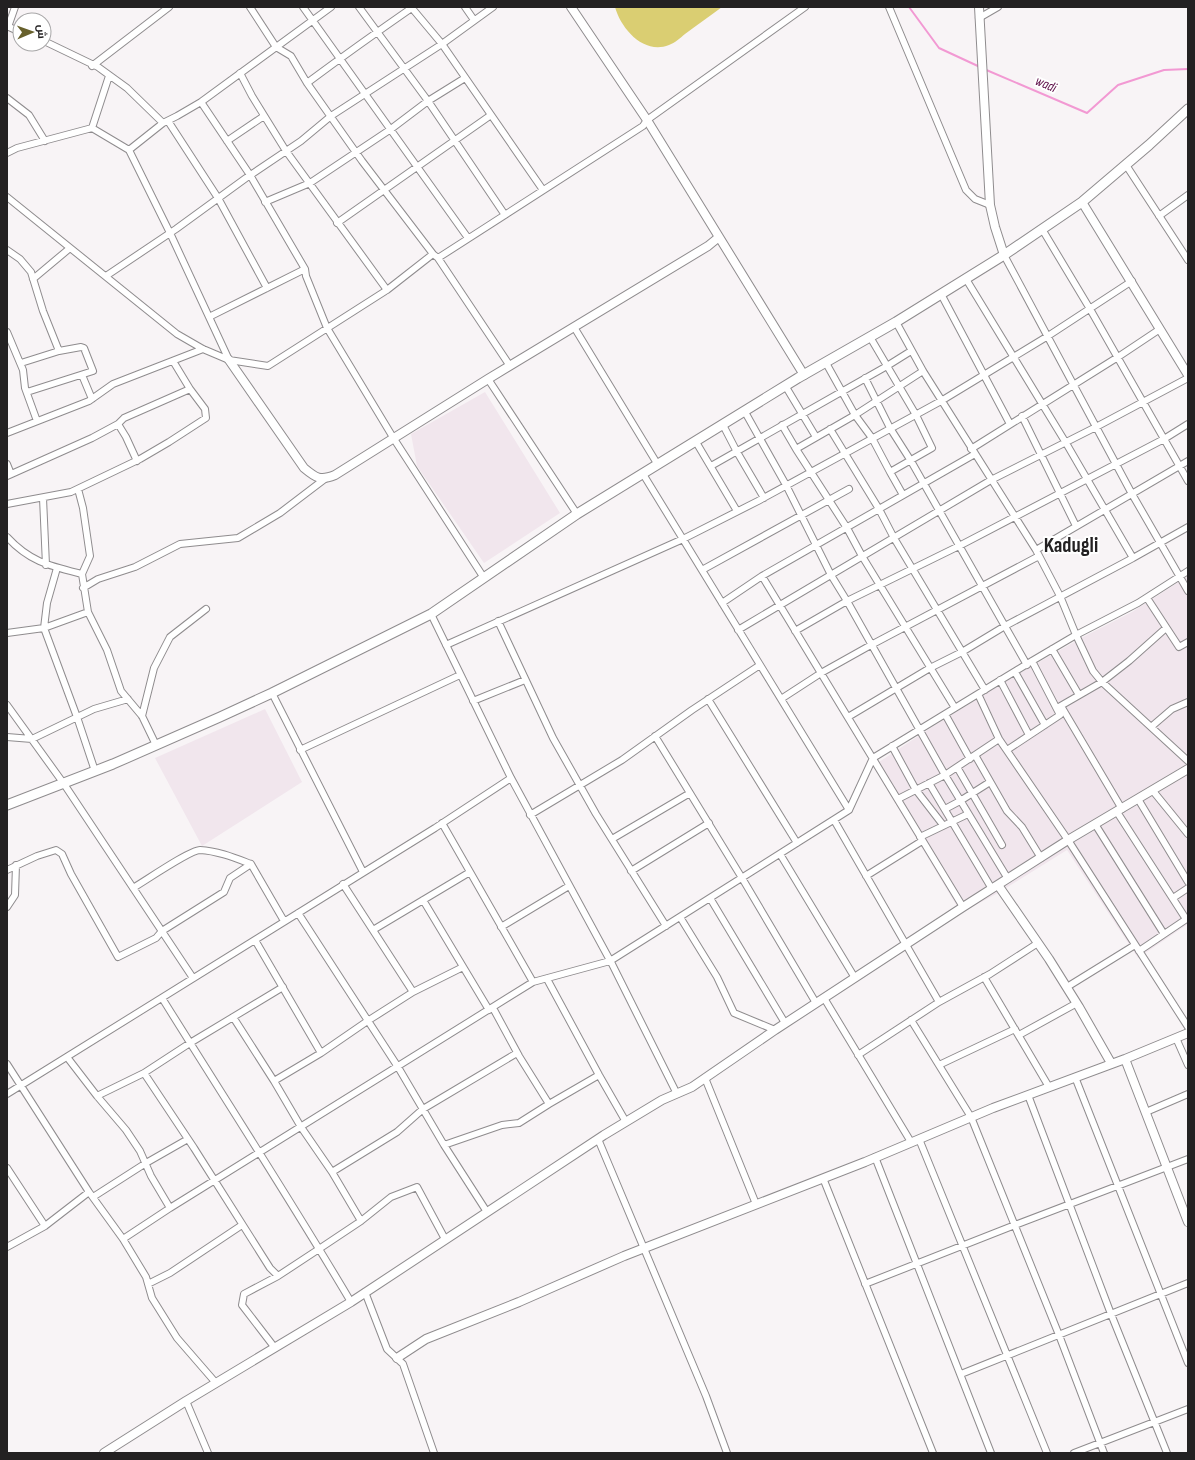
<svg xmlns="http://www.w3.org/2000/svg" width="1195" height="1460" font-family="'Sofia Sans Condensed',Cairo,sans-serif">
  <rect width="100%" height="100%" fill="#f8f4f6"/>
  <path fill="#f1e6ed" d="M485 392 560 513 484 563 417 466 411 434Z
    M1188 576V924L1138 958 1067 850 998 893 961 913 873 766 932 727 1006 681 1083 637 1132 612Z
    M265 709 302 782 202 846 155 758Z"/>
  <path fill="#dace72" d="M615 7H722C710 16 697 25 685 34 680 38 675 43 669 45 644 55 621 29 615 7Z"/>
  <g fill="none" stroke-linecap="round" stroke-linejoin="round">
    <path stroke="#f299d3" stroke-width="2" d="M909 7 939 48 980 67
      M984 69 1087 113 1118 85 1164 70 1188 69"/>
    <defs>
      <path id="minor" d="M250 7 276 47 291 56 307 83 362 161 433 254
        M303 7 468 238
        M359 7 428 101 505 215
        M411 7 442 44 543 190
        M465 7 474 20
        M889 7 966 190 975 199 990 205
        M979 18 998 7
        M7 26 20 32
        M8 27 15 7
        M44 41 98 67 127 88 163 123
        M92 66 169 7
        M240 73 252 96 286 151 387 290
        M109 76 92 128 129 150 170 233 229 360
        M307 83C342 57 377 32 413 7
        M7 98 29 115 45 141
        M201 102 250 175 305 269 306 276 327 328 394 439 484 578
        M168 121 218 198 267 288
        M227 141 264 116
        M129 150 163 123 177 116 201 102 331 7
        M7 153 17 148 92 128
        M1126 165 1188 260
        M7 197 177 334 203 349 229 360 268 366 387 290 433 254 438 258 643 126 647 120 805 7
        M265 202 310 183 391 129 428 101 465 78
        M1159 216 1188 195
        M337 223 491 115
        M1042 229 1090 309 1188 481
        M7 250 20 259 31 272 43 311 59 351
        M1004 255 1132 494 1188 591
        M438 258 510 366
        M106 276 176 229 246 178 301 141 331 116 442 44 493 7
        M33 279 70 248
        M966 279 1066 443 1133 558
        M941 294 1010 424
        M209 317 305 269
        M896 322 923 371 1036 550 1060 596 1076 635 1093 671 1102 682 1188 761
        M574 327 658 465
        M7 332 23 370 25 388 37 421
        M173 361 190 389
        M21 363 59 351 81 347 84 348 93 371 27 392
        M826 363 855 415 872 438 890 472 932 448 916 415 870 337
        M82 375 92 399
        M865 378 890 428 911 461 1027 665
        M488 379 577 514
        M786 387 816 437
        M745 412 786 485 831 575 847 601 945 775 1008 879
        M1022 416 1076 526
        M118 424 126 437 137 461
        M723 425 737 452 764 498
        M782 425 796 449 847 528 862 556 955 708
        M830 429 879 509 894 538 985 690
        M7 433 89 401 113 384 203 349
        M696 442 737 511
        M796 449 855 415 923 371
        M971 449 1118 357 1160 329
        M7 464 11 474
        M711 466 887 366 911 351
        M890 472 903 495
        M643 474 849 810
        M7 476 92 438 118 424 124 418 190 389 205 409 206 418 169 442 140 459 71 492 7 504
        M78 489 83 508 90 556 82 574 88 612 107 650 121 691 142 716 156 745
        M43 498 46 565
        M7 537C30 562 50 566 82 574
        M1036 550 1188 461
        M57 568 47 603 44 628 77 717 95 771
        M702 570 849 489
        M762 576 963 907
        M83 588 98 579 135 567 180 544 238 538 280 513 326 478
        M1147 598 1179 647 1188 642
        M722 603 762 576 975 454
        M431 614 511 778 612 964 677 1094
        M498 621 553 738 596 814 666 926
        M738 630 991 480 1096 427 1188 378
        M795 631 847 601 959 546 1164 439 1188 424
        M7 633 44 628 88 612
        M446 645 683 539 758 501 941 401 1048 336 1132 281
        M1052 649 1079 695
        M1015 672 1045 725
        M1000 680 1029 735
        M272 693 363 872
        M978 694 999 739 1068 840 1188 1027
        M708 699 797 843
        M781 699 821 673 871 645 1039 556
        M473 701 525 680
        M7 705 64 784 193 978
        M1061 706 1122 809
        M1057 708 1102 682 1129 661 1166 628
        M945 714 970 759
        M142 716 154 668 170 637 206 609
        M848 717 930 668 962 652 1005 626 1133 558 1188 527
        M1151 727 1172 709 1188 702
        M655 736 742 878 816 1003
        M7 737 32 739 94 709 128 699
        M892 746 916 790 943 825
        M300 750 460 675
        M1007 750 1060 715 1032 661
        M975 755 1007 811 1022 827 1041 858
        M957 767 1002 845
        M929 783 992 889
        M1153 791 1188 834
        M898 799 945 775 999 739
        M1138 799 1188 882
        M945 809 960 801 990 782
        M1117 812 1186 919
        M530 815 622 760 692 710 760 665
        M834 820 939 1002
        M442 823 533 982
        M1095 824 1164 934
        M920 837 968 814
        M612 839 690 793
        M780 854 855 978
        M7 870 37 856 56 850 62 854 71 874 118 957 156 938 162 931 224 892 230 878 251 864
        M631 871 709 823
        M866 876 922 841
        M343 884 413 992
        M133 888C145 881 190 850 200 850 218 851 235 858 251 864L284 921
        M710 898 785 1023
        M1173 898 1188 888
        M423 900 489 1010
        M7 907 15 895 16 865
        M298 913 398 1067 444 1145 487 1212
        M680 917 717 977 734 1013 775 1030
        M501 927 569 886
        M373 930 470 872
        M255 940 321 1053
        M1139 951 1188 918
        M984 977 1049 1087
        M547 979 599 1075 626 1122
        M1067 987 1135 945
        M162 998C225 1099 290 1199 351 1302
        M824 998 911 1142
        M493 1008 519 1056 549 1104
        M233 1017 274 1081 301 1127 332 1172 361 1221
        M911 1020 971 1117 1059 1335 1104 1453
        M1019 1035 1077 1003
        M1176 1038 1188 1065
        M858 1055 939 1002 990 974 1038 943
        M67 1057 97 1096 126 1130 140 1151 151 1176 170 1208
        M7 1064 89 1192 123 1239 146 1277 152 1298 177 1338 216 1383
        M939 1065 1015 1029
        M144 1073 194 1148 270 1268 278 1276
        M1075 1077 1188 1363
        M705 1078 756 1204
        M274 1081 321 1053 369 1020 413 992 463 967
        M7 1094 435 828 511 778
        M1028 1095 1111 1314 1167 1453
        M97 1096 144 1073 190 1043 283 987
        M1146 1112 1188 1094
        M598 1139 706 1396 727 1453
        M919 1139 1047 1453
        M444 1145 502 1125 519 1123 549 1104 599 1075
        M875 1157 991 1453
        M7 1168 45 1226
        M332 1172 397 1132 423 1109 517 1053
        M823 1178 933 1453
        M93 1197 146 1163 188 1139
        M123 1239 170 1208 533 982 610 961 849 810 873 758 1032 661 1076 635 1138 603 1188 571
        M7 1247 45 1226 89 1192
        M148 1284 170 1273 242 1225
        M865 1284 1015 1225 1188 1159
        M365 1292 387 1349 403 1364 434 1453
        M275 1348 242 1305 244 1294 278 1276 319 1249 361 1221 391 1197 417 1187 445 1239
        M961 1374 1188 1283
        M186 1401 208 1453
        M1074 1453 1188 1409"/>
      <path id="tertiary" d="M571 7 647 120 804 375
        M979 7 990 205 995 227 1004 255
        M1082 202 1188 375
        M229 360 304 468C316 478 320 481 335 475L488 379 708 246 719 237
        M998 885 1049 959 1079 1007 1111 1063
        M1125 1059 1188 1222
        M397 1358 426 1339 519 1302 624 1256 865 1162 993 1108 1125 1059 1188 1033
        M104 1453 186 1401 351 1302 604 1135 662 1100 692 1087 775 1030 963 907 1068 840 1188 769"/>
      <path id="secondary" d="M7 805 113 764 220 717 272 693 431 614 577 514 798 378 896 322 1004 255 1082 202 1149 145 1188 109"/>
    </defs>
    <use href="#minor" stroke="#8f8c8e" stroke-width="8"/>
    <use href="#tertiary" stroke="#8f8c8e" stroke-width="10"/>
    <use href="#secondary" stroke="#8f8c8e" stroke-width="11"/>
    <use href="#minor" stroke="#fff" stroke-width="6"/>
    <use href="#tertiary" stroke="#fff" stroke-width="8"/>
    <use href="#secondary" stroke="#fff" stroke-width="9"/>
  </g>
  <g text-anchor="middle" dominant-baseline="central" stroke-width="4" stroke-linejoin="round" paint-order="stroke">
    <g font-size="14" font-style="italic" fill="#5f114b" stroke="#fff">
      <text transform="translate(1046 84) rotate(23)">wadi</text>
    </g>
    <g font-size="21" font-weight="bold" fill="#232122" stroke="#fff">
      <text x="1071" y="545">Kadugli</text>
    </g>
  </g>
  <rect width="1195" height="1460" fill="none" stroke="#232122" stroke-width="16"/>
  <g transform="translate(32 32) rotate(88)"><circle r="19" fill="#ffffff" stroke="#a7a6a7"/>
  <path d="M0-3L7 15L0 10L-7 15Z" fill="#67602c"/>
  <text y="-6" font-size="11" font-weight="bold" text-anchor="middle" fill="#232122">ش</text>
  </g>
</svg>
